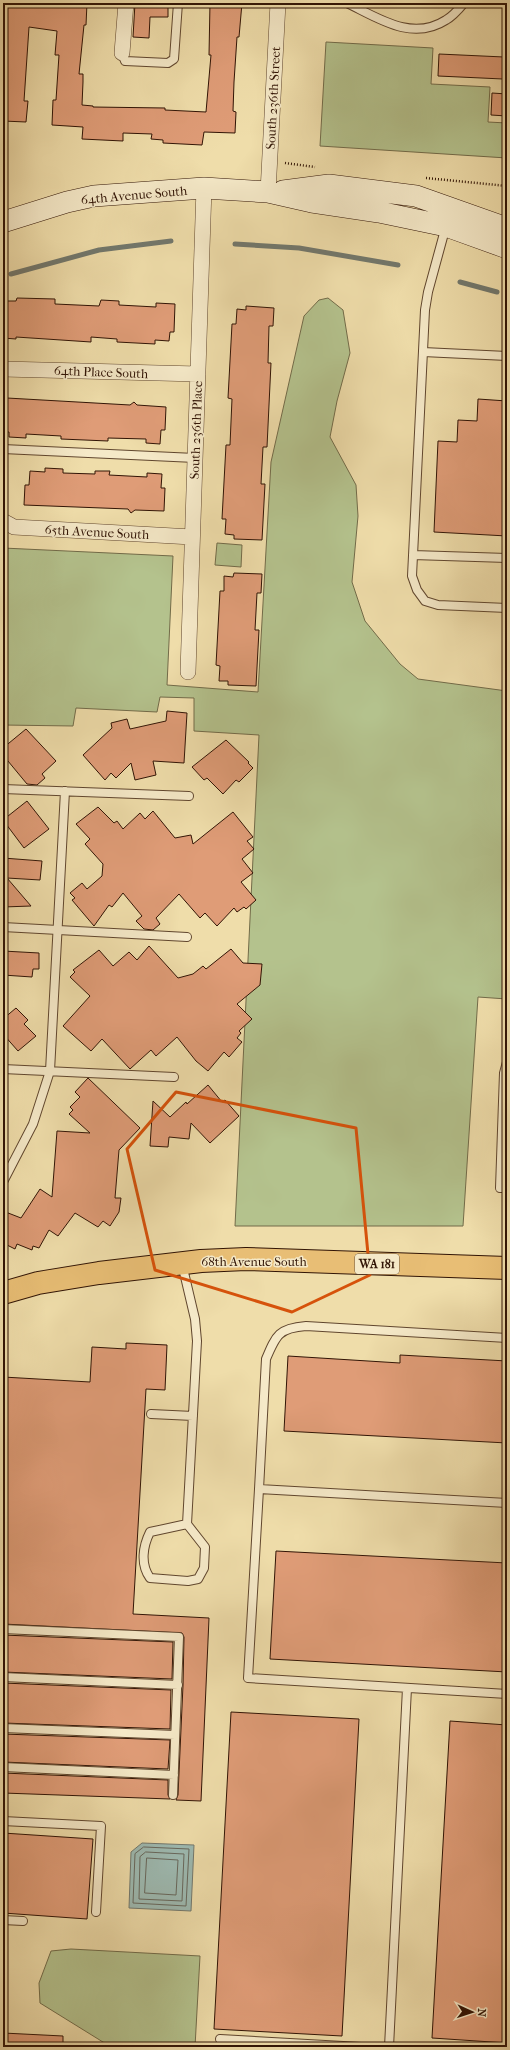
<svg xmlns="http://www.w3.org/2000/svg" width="510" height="2050" font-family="'IM FELL French Canon',serif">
  <rect width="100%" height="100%" fill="#efddaa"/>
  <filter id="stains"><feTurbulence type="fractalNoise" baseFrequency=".005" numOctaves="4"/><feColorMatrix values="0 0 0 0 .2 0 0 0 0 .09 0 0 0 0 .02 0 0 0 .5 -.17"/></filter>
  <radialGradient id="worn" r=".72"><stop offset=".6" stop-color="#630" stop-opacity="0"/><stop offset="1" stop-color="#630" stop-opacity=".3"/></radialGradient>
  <path fill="#b4c28d" stroke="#726b49" d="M326 42 433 48 431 84 490 87 488 122 507 123V158L320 146Z
    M328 298 343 310 350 353 337 401 330 437 356 485 358 516 352 582 365 621 400 664 418 679 507 691V999L478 997 463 1226H235L259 735 194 731V698L160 697 157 712 76 708 73 726 3 725V548L173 556 167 685 258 692 271 462 304 316 319 300Z
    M217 543 242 545 241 567 215 565Z
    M71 1949 200 1956 195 2047H111L40 2003 39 1983 51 1951Z"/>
  <path fill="#9dbab2" stroke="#72786d" d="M142 1843 194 1845 191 1911 129 1908 131 1852Z"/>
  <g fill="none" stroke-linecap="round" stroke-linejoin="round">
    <path stroke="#67675c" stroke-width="1" d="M144 1847 189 1849 186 1906 133 1903 135 1854Z
      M146 1852 184 1854 182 1901 139 1899 140 1857Z
      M147 1858 178 1860 176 1895 145 1893Z"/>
    <path stroke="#72786d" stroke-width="5" d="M235 244 299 248 398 265
      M11 274 99 250 171 241
      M460 282 497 292"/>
  </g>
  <path fill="#df9c77" stroke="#311405" d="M3 3H87L86 25H84L79 74H83V82L82 105 93 106V107L165 108V110L206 112 211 55H209L210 3H242L239 37H237L234 82 233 111 236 112 235 133 204 132 202 145 163 143V140L151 139 152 134 123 133V141L82 139 83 127 52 125 53 100H56L59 55H55L57 31 29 27 24 101H28L26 122 3 121Z
    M135 3H168V17H150L149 38 133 37Z
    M439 54 504 57 503 79 438 76Z
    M492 93 507 94V116L491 115Z
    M17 298 55 299V304L99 306 101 300 119 301V305L156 307V303L175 304 174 332H170L169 341 155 340V344L117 342V339L91 337V342L16 337V339L3 338V301H16Z
    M246 306 274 308 273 326H269L268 363H271L267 447H263L261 484H265L262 540 234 539V535L225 534 226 519H222L226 445H230L232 399 228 398 232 324H236L237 309 246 310Z
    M7 398 130 405 134 402 137 405 166 407 165 430H161L160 444 146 443V439L108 438V441L61 439V436L26 434V438L9 437V432H6Z
    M478 399 507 401V536L434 532 438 441 457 442 458 420 477 421Z
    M45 468 63 469V473L95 474V471H110L109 475 147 477V473L162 474 161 488H165L164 511 135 510 131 513 128 509 24 505 25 485H29L30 471 45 472Z
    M234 573 262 574 261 593H257L255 630H259L256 686 228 685V681H219L220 666 216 665 220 591H224V576L233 577Z
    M167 711 187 713 184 763 153 761 156 775 135 780 131 763 116 778 111 773 105 780 83 755 112 728 111 723 127 719 130 729 166 721Z
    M26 729 56 761 42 774 45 778 37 785 27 784 3 755V748Z
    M226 740 249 762 248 763 253 768 239 782 236 780 223 794 207 778 204 780 192 767Z
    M27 801 49 829 24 848 3 820Z
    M98 807 114 823 117 821 123 829 140 813 145 819 153 811 175 838 191 835 193 844 233 812 253 837 247 841 254 849 242 859 253 873 241 882 256 900 246 909 244 907 237 912 234 908 217 926 205 913 200 918 179 894 156 918 160 924 153 930 144 929 136 921 142 916 123 893 112 907 109 905 94 926 72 900 75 898 70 893 82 883 87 889 102 876 103 864 85 844 90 839 76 824Z
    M3 858 42 861 40 880 7 878 31 906 3 907Z
    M149 946 178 978 193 974 203 966 206 969 231 949 243 963 262 964 260 985 237 1004 252 1019 239 1031 241 1033 237 1038 242 1042 229 1057 224 1052 208 1071 196 1061 177 1037 156 1056 151 1050 130 1069 102 1039 91 1051 63 1026 90 996 70 977 75 972 73 970 99 950 113 966 129 952 137 960Z
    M3 951 39 953V969H33L32 977 3 975Z
    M16 1008 28 1020 24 1024 36 1036 18 1051 3 1034V1019Z
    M88 1078 140 1128 119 1150 115 1198H121L119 1212 110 1226 103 1221 98 1227 75 1213 58 1236 49 1230 39 1248 33 1246 32 1250 17 1244 15 1249 3 1243V1211L21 1218 40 1189 52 1197 57 1131 90 1133 69 1114 73 1110 70 1107 80 1097 75 1092Z
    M208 1085 222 1102 225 1100 239 1116 210 1143 191 1123 189 1139 169 1137 168 1147 150 1146 153 1101 170 1117 186 1102 187 1104Z
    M126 1343 167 1345 165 1390 146 1389 133 1614 209 1618 201 1801 176 1800 178 1795 183 1685 184 1637 182 1633 3 1624V1377L90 1382 92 1347 126 1349Z
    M400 1355 507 1361V1443L284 1431 288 1356 400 1363Z
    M276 1551 507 1563V1672L270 1659Z
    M3 1635 173 1642 172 1679 3 1672Z
    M3 1683 171 1690 170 1729 3 1723Z
    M231 1712 359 1719 342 2036 214 2029Z
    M450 1721 507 1725V2043L432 2038Z
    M3 1734 170 1740 168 1769 3 1762Z
    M3 1773 168 1780V1795L170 1799 3 1793Z
    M3 1833 93 1839 87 1919 3 1913Z
    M3 2033 63 2036V2047H3Z"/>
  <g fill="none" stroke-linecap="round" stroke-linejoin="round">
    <defs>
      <path id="lane" d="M347 3C378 18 412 42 446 20 453 16 459 9 464 3
        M122 53 125 61 168 63 174 59 178 3
        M446 226 428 292 425 310 412 576 417 590 425 601 438 605 507 608
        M423 352 507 356
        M3 449 195 458
        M413 555 507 558
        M3 789 189 796
        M3 927 187 937
        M507 1062 504 1073 500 1188H507
        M3 1069 174 1077
        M3 1182 33 1124 50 1071 65 791
        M182 1264 195 1319 197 1341 187 1524 205 1547 204 1568 198 1579 188 1581 150 1578C140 1564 143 1546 150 1532L187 1524
        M507 1338 306 1326C279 1328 276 1335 266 1359L259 1489 507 1503
        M151 1414 193 1416
        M259 1489 248 1678 507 1694
        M3 1629 179 1637 173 1795
        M3 1677 178 1685
        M3 1728 175 1735
        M3 1767 174 1775
        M3 1821 101 1826 96 1912
        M3 1920 23 1921
        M220 2039 361 2047
        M389 2047 407 1688"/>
      <path id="street" d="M122 53 126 3
        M268 192 278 3
        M3 369 198 374
        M3 521 14 527 192 537
        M188 672 204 188"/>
      <path id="secondary" d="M283 191 329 185 416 196 507 228
        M3 222 67 202 94 196 204 188 268 192 312 202 379 212 446 226 507 248"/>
      <path id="primary" d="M3 1293 38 1283 99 1273 201 1261 246 1259 507 1268"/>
    </defs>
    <use href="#lane" stroke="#60462e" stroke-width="10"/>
    <use href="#street" stroke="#60462e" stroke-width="16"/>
    <use href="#secondary" stroke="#311405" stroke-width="22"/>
    <use href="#primary" stroke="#311405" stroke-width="24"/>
    <path stroke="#311405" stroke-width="2.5" stroke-dasharray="1 2" stroke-linecap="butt" d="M285 163 315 167
      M426 178 507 186"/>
    <use href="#lane" stroke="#f5e9c8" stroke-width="8"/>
    <use href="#street" stroke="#f5e9c8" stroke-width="15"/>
    <use href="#secondary" stroke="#f5e9c8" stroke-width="21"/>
    <use href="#primary" stroke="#e8be75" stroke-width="22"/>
  </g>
  <path fill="none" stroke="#d6520b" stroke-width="3" stroke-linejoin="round" d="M176 1092 356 1128 370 1275 292 1312 155 1270 127 1149Z"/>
  <g text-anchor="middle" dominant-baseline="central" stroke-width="3" stroke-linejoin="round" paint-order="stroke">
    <rect fill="#f5e9c8" stroke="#6c5440" stroke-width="1" x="355" y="1254" width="44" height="20" rx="3"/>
    <g font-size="12" font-weight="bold" fill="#311405">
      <text x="377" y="1264">WA 181</text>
    </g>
    <g font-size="13" fill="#311405" stroke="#f5e9c8">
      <text transform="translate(273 98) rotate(-87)">South 236th Street</text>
      <text transform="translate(134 195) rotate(-5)">64th Avenue South</text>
      <text transform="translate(101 372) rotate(2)">64th Place South</text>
      <text transform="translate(196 430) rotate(-88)">South 236th Place</text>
      <text transform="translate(97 532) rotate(3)">65th Avenue South</text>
      <text x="254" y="1261">68th Avenue South</text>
    </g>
  </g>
  <rect width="510" height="2050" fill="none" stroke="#efddaa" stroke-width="16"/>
  <rect x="4" y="4" width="502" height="2042" fill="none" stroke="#311405" stroke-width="2"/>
  <rect x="8" y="8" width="494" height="2034" fill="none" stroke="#311405"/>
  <g transform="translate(472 2012) rotate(93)" stroke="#f5e9c8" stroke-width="3" paint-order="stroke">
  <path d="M0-3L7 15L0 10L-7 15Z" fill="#311405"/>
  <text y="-6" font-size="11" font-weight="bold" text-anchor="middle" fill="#311405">N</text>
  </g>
  <rect width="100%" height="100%" filter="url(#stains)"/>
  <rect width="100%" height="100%" fill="url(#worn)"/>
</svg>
